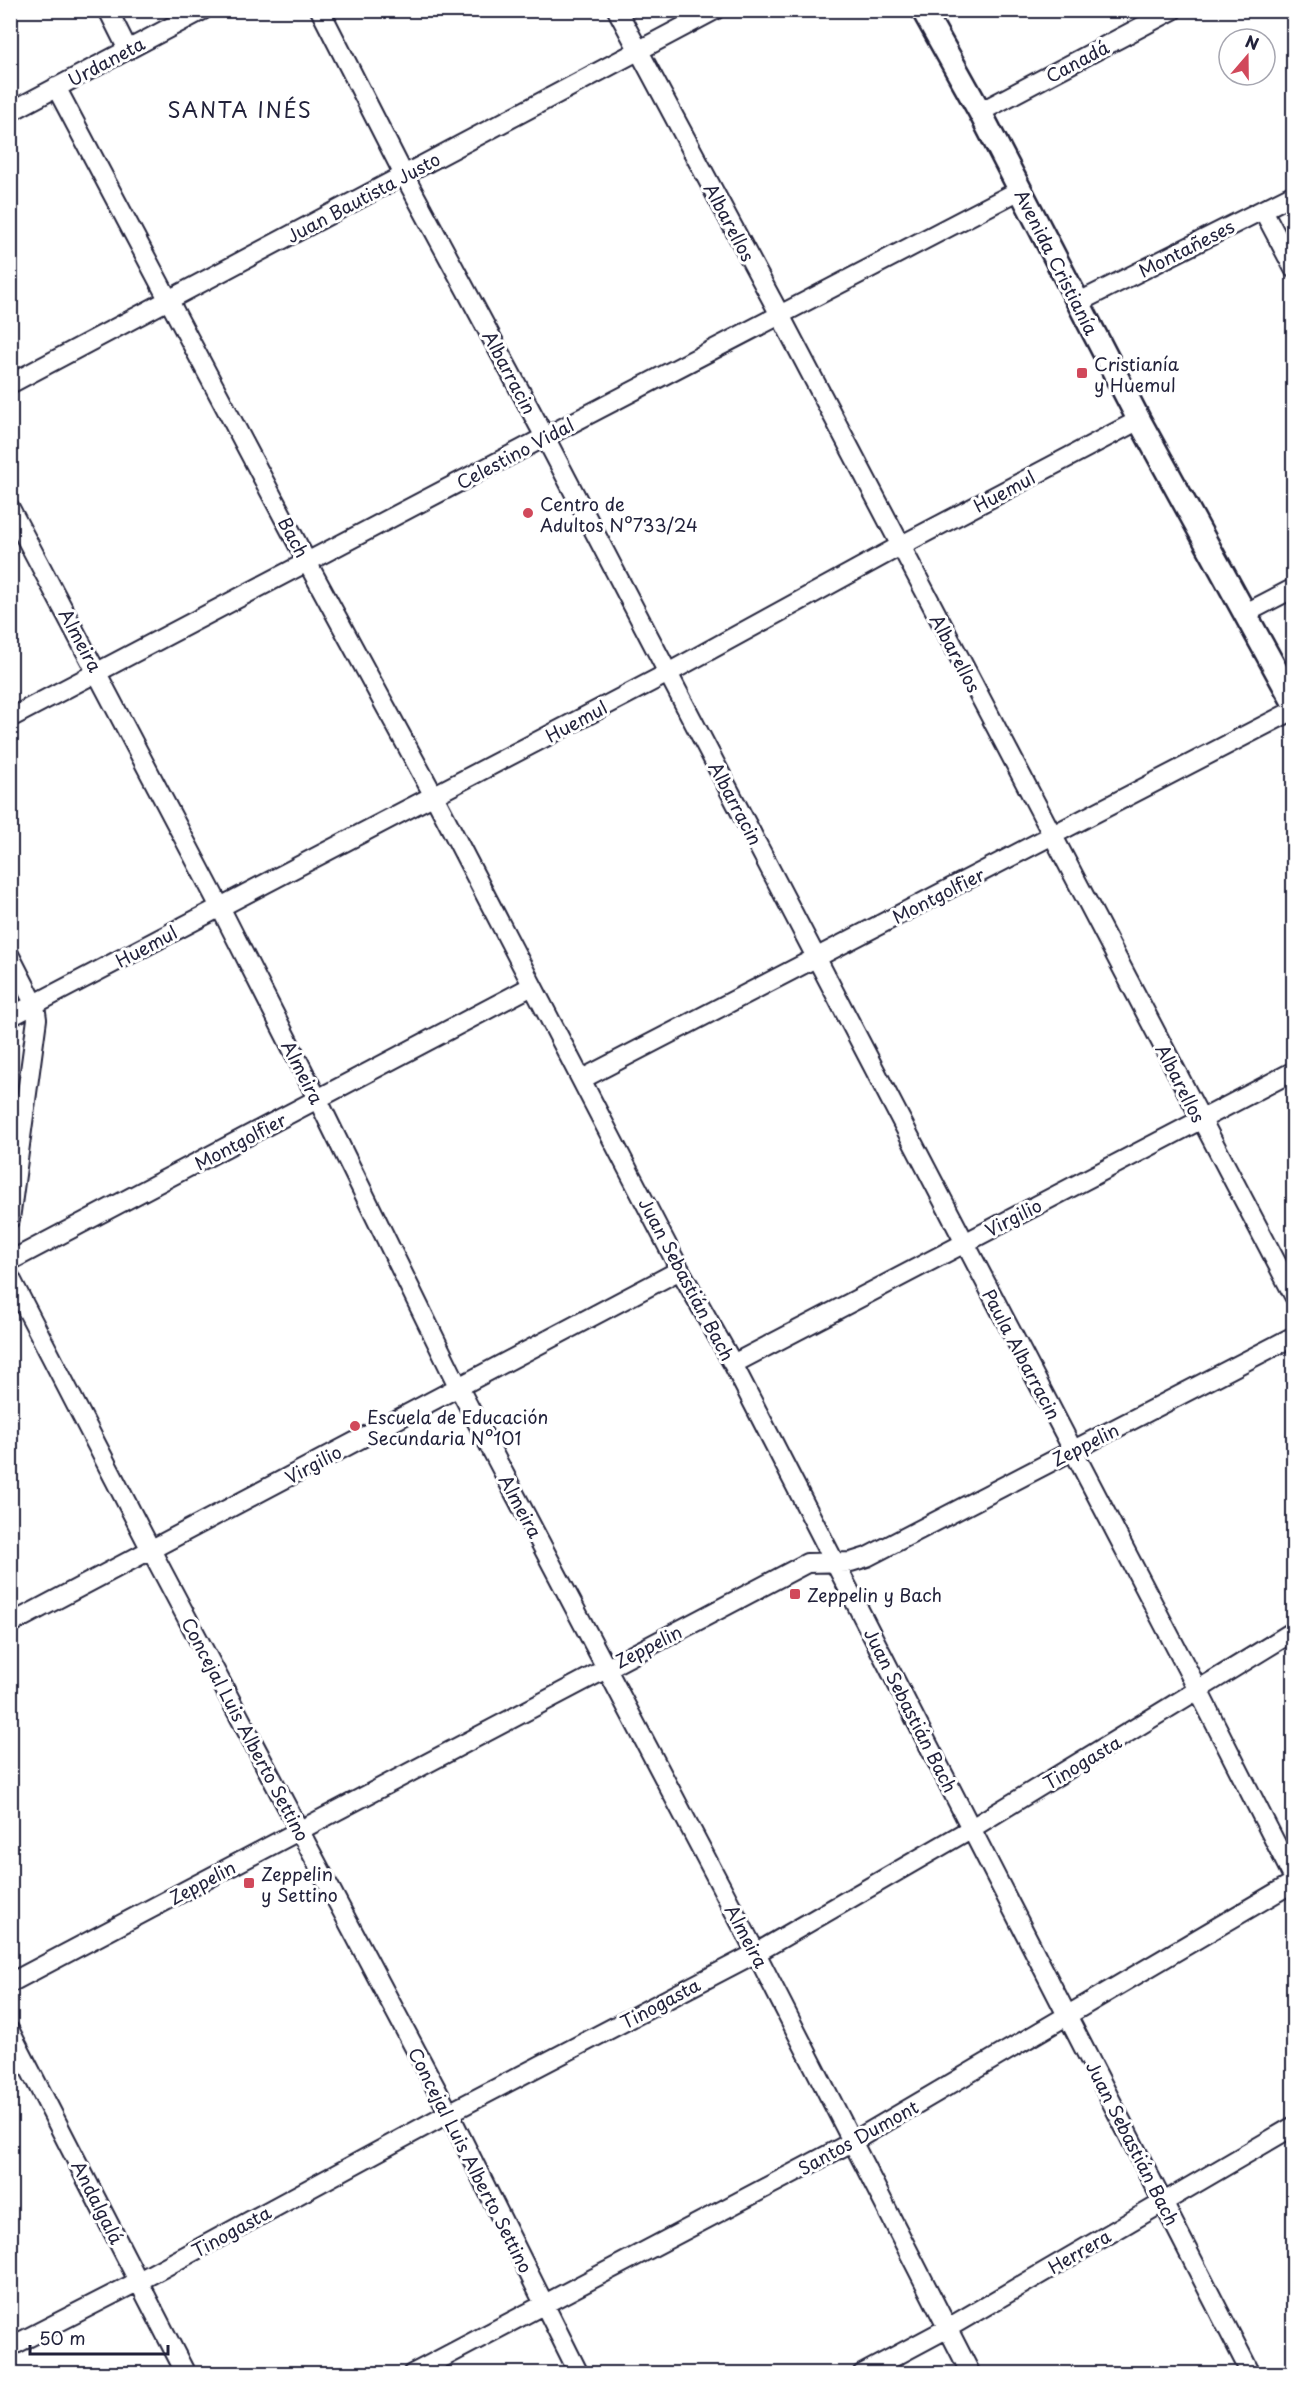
<svg xmlns="http://www.w3.org/2000/svg" width="1304" height="2384" font-family="'Playpen Sans',sans-serif">
  <rect width="100%" height="100%" fill="#fff"/>
  <filter id="ink" filterUnits="userSpaceOnUse"><feTurbulence type="fractalNoise" baseFrequency=".0167" numOctaves="2"/><feDisplacementMap in="SourceGraphic" scale="12" xChannelSelector="R" yChannelSelector="G"/><feConvolveMatrix kernelMatrix="1 2 1 2 8 2 1 2 1" color-interpolation-filters="sRGB"/></filter>
  <g filter="url(#ink)">
    <g fill="none" stroke-linecap="round" stroke-linejoin="round">
      <defs>
        <path id="minor" d="M108 10 128 50
          M320 10 404 175 545 437 1198 1690 1294 1879
          M617 10 780 315 1294 1296
          M56 87 307 562 434 796 680 1270 733 1364 1251 2374
          M10 112 203 10
          M980 112 1173 10
          M1263 210 1294 269
          M1079 302 1294 194
          M10 384 715 10
          M10 508 220 907 318 1100 459 1388 756 1953 971 2374
          M1246 613 1294 588
          M10 718 545 437 1020 190
          M10 956 35 1005 37 1019 10 1219
          M10 1017 668 673 900 546 1139 420
          M582 1079 1294 710
          M10 1261 532 986
          M10 1277 151 1550 449 2113 579 2374
          M733 1364 1294 1071
          M10 1624 680 1270
          M10 1983 807 1563 851 1562 867 1557 1294 1336
          M10 2031 186 2374
          M10 2347 139 2281 449 2113 756 1953 972 1828 1294 1631
          M412 2374 852 2142 1294 1882
          M862 2374 948 2328 1294 2126"/>
        <path id="major" d="M923 10 980 112 1139 420 1294 703"/>
      </defs>
      <use href="#minor" stroke="#22223b" stroke-width="22"/>
      <use href="#major" stroke="#22223b" stroke-width="27"/>
      <use href="#minor" stroke="#fff" stroke-width="18"/>
      <use href="#major" stroke="#fff" stroke-width="22"/>
    </g>
  </g>
  <g fill="#d1495b" stroke="#fff" stroke-width="2">
    <rect x="1076" y="367" width="12" height="12" rx="3"/>
    <circle cx="528" cy="513" r="6"/>
    <circle cx="355" cy="1426" r="6"/>
    <rect x="789" y="1588" width="12" height="12" rx="3"/>
    <rect x="243" y="1877" width="12" height="12" rx="3"/>
  </g>
  <g text-anchor="middle" dominant-baseline="central" stroke-width="6" stroke-linejoin="round" paint-order="stroke">
    <g font-size="18" fill="#22223b" stroke="#fff">
      <text transform="translate(106 61) rotate(-28)">Urdaneta</text>
      <text transform="translate(1077 61) rotate(-28)">Canadá</text>
      <text transform="translate(363 197) rotate(-28)">Juan Bautista Justo</text>
      <text transform="translate(730 222) rotate(62)">Albarellos</text>
      <text transform="translate(1186 248) rotate(-27)">Montañeses</text>
      <text transform="translate(1057 262) rotate(63)">Avenida Cristianía</text>
      <text transform="translate(510 372) rotate(62)">Albarracin</text>
      <text transform="translate(515 453) rotate(-28)">Celestino Vidal</text>
      <text transform="translate(1004 491) rotate(-28)">Huemul</text>
      <text transform="translate(294 537) rotate(62)">Bach</text>
      <text transform="translate(81 640) rotate(62)">Almeira</text>
      <text transform="translate(956 653) rotate(62)">Albarellos</text>
      <text transform="translate(576 721) rotate(-28)">Huemul</text>
      <text transform="translate(736 803) rotate(62)">Albarracin</text>
      <text transform="translate(938 895) rotate(-27)">Montgolfier</text>
      <text transform="translate(146 946) rotate(-28)">Huemul</text>
      <text transform="translate(303 1072) rotate(63)">Almeira</text>
      <text transform="translate(1181 1083) rotate(63)">Albarellos</text>
      <text transform="translate(240 1141) rotate(-28)">Montgolfier</text>
      <text transform="translate(1013 1217) rotate(-27)">Virgilio</text>
      <text transform="translate(687 1279) rotate(62)">Juan Sebastián Bach</text>
      <text transform="translate(1022 1354) rotate(62)">Paula Albarracin</text>
      <text transform="translate(1085 1444) rotate(-27)">Zeppelin</text>
      <text transform="translate(313 1464) rotate(-28)">Virgilio</text>
      <text transform="translate(521 1506) rotate(62)">Almeira</text>
      <text transform="translate(648 1646) rotate(-27)">Zeppelin</text>
      <text transform="translate(911 1710) rotate(63)">Juan Sebastián Bach</text>
      <text transform="translate(246 1729) rotate(62)">Concejal Luis Alberto Settino</text>
      <text transform="translate(1082 1762) rotate(-31)">Tinogasta</text>
      <text transform="translate(202 1882) rotate(-28)">Zeppelin</text>
      <text transform="translate(747 1936) rotate(62)">Almeira</text>
      <text transform="translate(660 2003) rotate(-28)">Tinogasta</text>
      <text transform="translate(858 2137) rotate(-29)">Santos Dumont</text>
      <text transform="translate(1133 2143) rotate(63)">Juan Sebastián Bach</text>
      <text transform="translate(471 2160) rotate(63)">Concejal Luis Alberto Settino</text>
      <text transform="translate(98 2202) rotate(63)">Andalgalá</text>
      <text transform="translate(231 2231) rotate(-29)">Tinogasta</text>
      <text transform="translate(1079 2251) rotate(-30)">Herrera</text>
    </g>
    <g font-size="18" fill="#22223b" stroke="#fff" text-anchor="start">
      <text x="1094" y="363">Cristianía<tspan x="1094" dy="21">y Huemul</tspan></text>
      <text x="540" y="503">Centro de<tspan x="540" dy="21">Adultos Nº733/24</tspan></text>
      <text x="367" y="1416">Escuela de Educación<tspan x="367" dy="21">Secundaria Nº101</tspan></text>
      <text x="807" y="1594">Zeppelin y Bach</text>
      <text x="261" y="1873">Zeppelin<tspan x="261" dy="21">y Settino</tspan></text>
    </g>
    <g font-size="21" letter-spacing="1.5" fill="#22223b" stroke="#fff">
      <text x="240" y="109">SANTA INÉS</text>
    </g>
  </g>
  <rect width="1304" height="2384" fill="none" stroke="#fff" stroke-width="36"/>
  <rect x="18" y="18" width="1268" height="2348" fill="none" stroke="#22223b" stroke-width="2" filter="url(#ink)"/>
  <g transform="translate(1247 57) rotate(20)"><circle r="28" fill="#ffffff" stroke="#a7a7b1" stroke-width="1.5"/>
  <path d="M0-4.5L10 22L0 15L-10 22Z" fill="#d1495b"/>
  <text y="-9" font-size="16" font-weight="bold" text-anchor="middle" fill="#22223b">N</text>
  </g>
  <path d="M30 2345v9h138v-9" fill="none" stroke="#22223b" stroke-width="3"/>
  <text x="39" y="2345" font-size="18" fill="#22223b" stroke="#ffffff" stroke-width="4.5" paint-order="stroke">50 m</text>
</svg>
